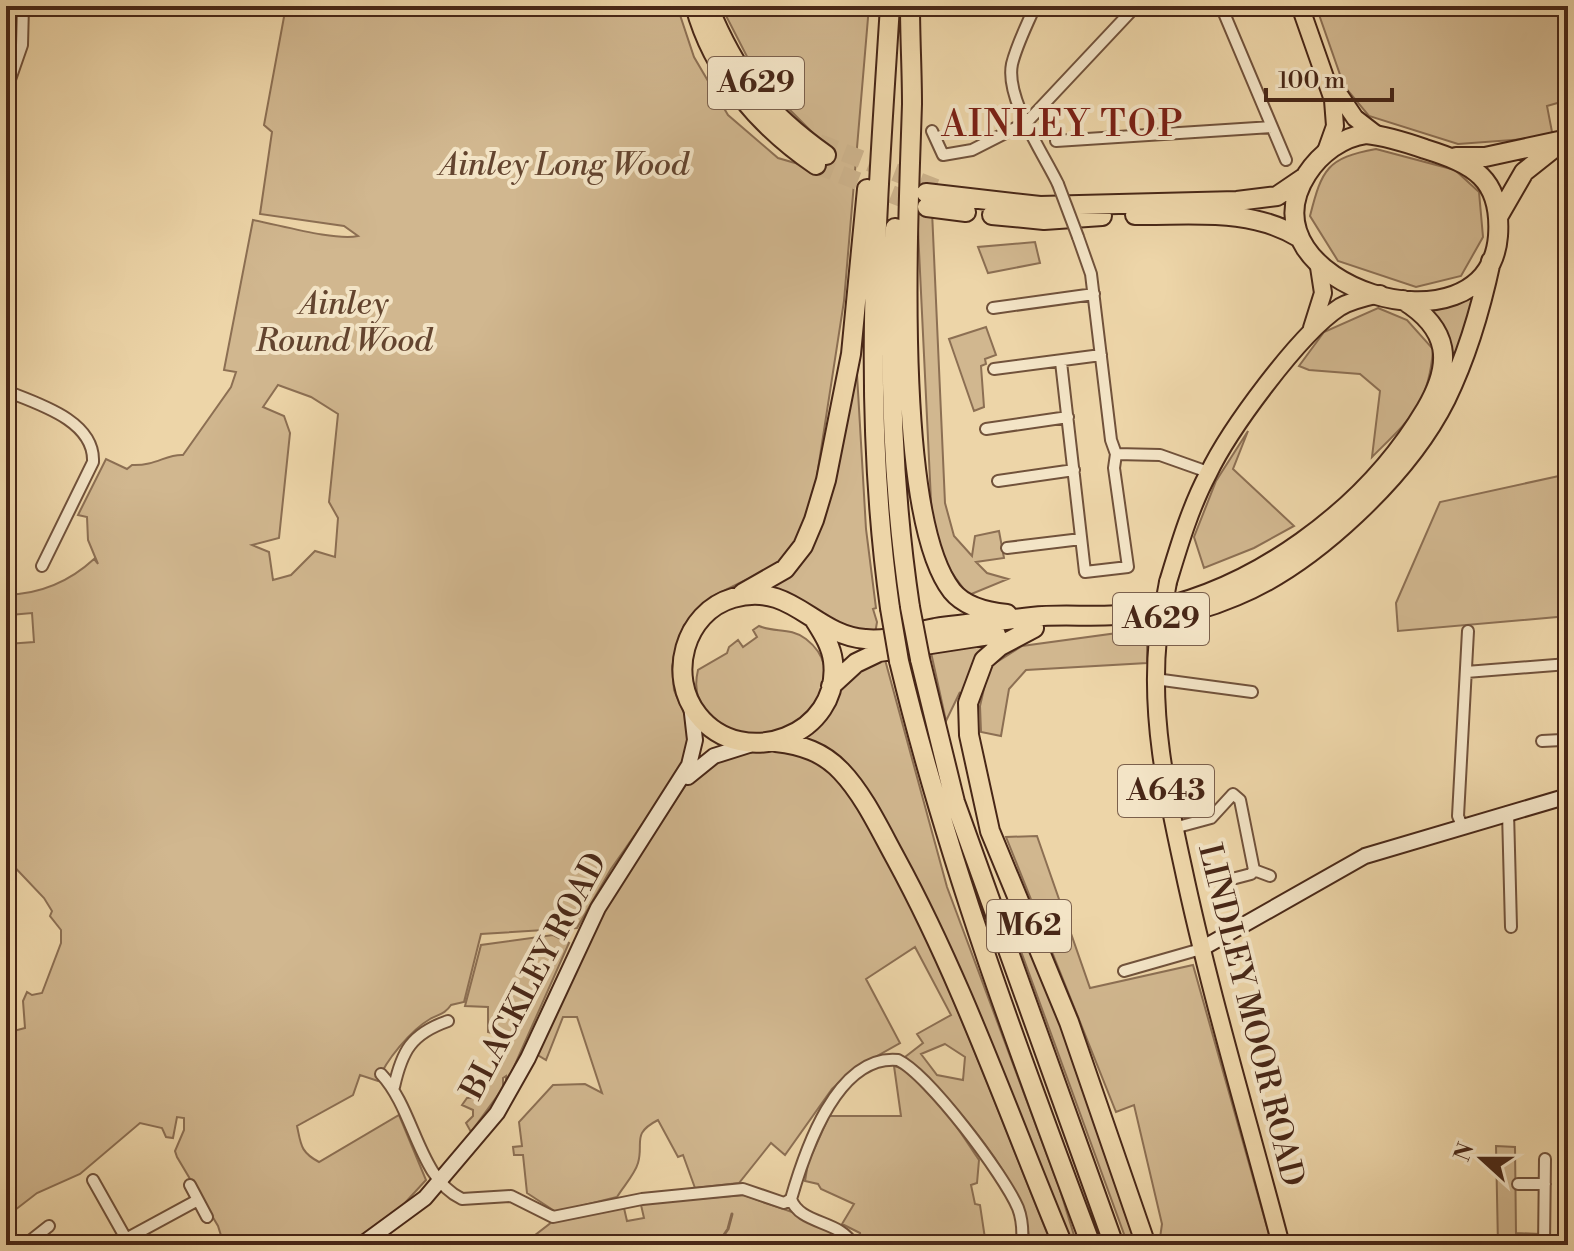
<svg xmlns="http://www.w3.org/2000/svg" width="1574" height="1251" font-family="'Libre Bodoni',serif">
  <rect width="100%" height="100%" fill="#edd5a8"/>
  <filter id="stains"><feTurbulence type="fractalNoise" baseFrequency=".0025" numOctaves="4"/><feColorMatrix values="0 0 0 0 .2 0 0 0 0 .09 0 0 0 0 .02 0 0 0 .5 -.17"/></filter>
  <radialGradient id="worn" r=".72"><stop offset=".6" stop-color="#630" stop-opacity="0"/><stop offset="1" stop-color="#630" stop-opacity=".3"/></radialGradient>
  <path fill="#d1b78f" stroke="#8c6f53" stroke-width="2" fill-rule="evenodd" d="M286 6H677L694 57 728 115 778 158 802 165 821 141 758 78 721 6H869L844 301 812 508 788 559 715 595 684 625 672 666 674 690 687 720 689 743 680 770 611 869 577 928 481 934 464 1002 451 1005C445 1014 439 1014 430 1019 411 1030 385 1061 378 1081L360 1075 353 1095 297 1126C301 1144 300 1152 319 1162L399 1115 426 1180 403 1205 348 1245H224L218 1226 177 1157 175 1151 184 1130V1118L177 1117 173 1138 166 1137 162 1128 140 1123 80 1174 37 1193 6 1217V1033L25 1028 23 1001 27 992 32 995 42 993 61 943V930L50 916 52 911 44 898 6 858V595C40 594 68 583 94 559L98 564 88 540 87 517 78 515 106 459 127 469 132 465C156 466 166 454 183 455L231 387 236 372 224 370 253 220C280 225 335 241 358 236L344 226 260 214 272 132 264 125ZM278 385 311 397 338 414 329 502 338 518 335 557 315 551 291 575 273 580 269 552 252 545 279 538 290 433 284 416 263 407ZM32 613 34 642 7 644 10 615Z
    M1316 6H1568V100L1547 106 1553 137 1458 144 1369 116 1344 86Z
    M1376 149 1455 170 1479 192 1483 237 1461 276 1416 287 1338 261 1310 216C1322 169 1327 158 1376 149Z
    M917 209 932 211 945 503 954 536 972 556 975 536 999 531 1004 558 976 562 987 573 1008 579 969 595C949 572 938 552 932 522Z
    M1035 242 1040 263 988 273 978 247Z
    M1479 284 1451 376 1440 322 1428 307Z
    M1378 308 1407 320 1433 349C1429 405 1410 419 1372 457L1380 391 1360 374 1309 370 1299 366 1324 332Z
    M986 327 996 355 985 359 986 364 981 366 984 407 974 411 949 339Z
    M854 374H857L866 529 876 608 873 609 877 622 875 634 827 622 801 600 770 588 788 573Z
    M1248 431 1233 469 1294 526 1254 548 1204 568 1194 537 1216 481Z
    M1568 474V616L1398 631 1396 603 1440 502Z
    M759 626C775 633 790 627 806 639 847 671 814 718 776 734 769 737 759 735 752 734 717 732 689 707 698 670L727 653 729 647 738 640 743 647 757 637 753 630Z
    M1147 629V663L1026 670 1009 689 1001 736 981 732 980 706 989 667 1022 646Z
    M999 642 961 731 960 692 946 721 930 648Z
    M884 656 947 887 1060 1190 1077 1245H1070L885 823 798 741 859 668Z
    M785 749C817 760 851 774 859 811 940 947 992 1099 1052 1245H1028C1036 1192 945 1090 905 1057L923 1043 917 1034 951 1015 915 947 866 979 900 1043 854 1069 832 1089 785 1155 771 1143 739 1183 695 1188 683 1155 678 1157 658 1120C631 1134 644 1142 638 1163 635 1174 623 1187 617 1197L556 1212 527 1193 523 1155H514L513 1147 522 1146 519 1122 553 1085 585 1084 602 1093 577 1017H563L546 1060 536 1054 591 930 685 786 702 766 749 750ZM945 1044 965 1057 963 1080 937 1075 921 1054Z
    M1037 836 1090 988 1193 965 1272 1245H1159L1162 1224 1134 1105 1116 1112 1006 837Z
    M1011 924 1022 927 1036 954 1139 1245H1128Z
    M553 935 569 943 509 1078 506 1081V1076L503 1078V1088L471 1132 466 1123 473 1116V1110L462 1105 467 1098 483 1097 509 1038 488 1032V1007L465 1006 481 945Z
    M894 1066C925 1073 961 1134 979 1160L977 1183 971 1185 975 1204 980 1205 986 1245H862L860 1233 842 1224 854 1204 821 1189 818 1184 805 1181 808 1163 829 1116H901Z
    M1496 1146 1515 1147 1516 1233 1539 1234 1538 1245H1498Z
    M744 1195 792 1212 845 1239 847 1245H515L526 1242 552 1222 614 1208H624L627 1221 644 1218 641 1205 647 1203Z"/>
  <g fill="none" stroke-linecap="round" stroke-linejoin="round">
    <path stroke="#896c51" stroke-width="3" d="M717 1245 728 1229 732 1214"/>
    <path stroke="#ccb28b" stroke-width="18" stroke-dasharray="18 9" stroke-linecap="butt" d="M819 143 936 188
      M816 165 920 205"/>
    <defs>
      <path id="street" d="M1035 6C1027 25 1017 44 1012 64 1005 98 1043 153 1058 184
        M1221 6 1286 160
        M6 91 22 45 23 6
        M932 131 943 155 972 150 1027 122 1136 6
        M1056 141 1272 127
        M6 178 8 179
        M1078 237 1091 274 1111 440 1116 454 1160 455 1208 472
        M993 308 1094 294
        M1061 362 1085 572 1128 567 1114 468 1116 454
        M994 369 1101 355
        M6 391C39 404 95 421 93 462L42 566
        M986 429 1068 417
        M998 481 1074 470
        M1007 548 1081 539
        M1466 672 1568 664
        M1155 679 1252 692
        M1542 741 1562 740 1568 744
        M1508 812 1511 927
        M1462 826 1458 816 1468 631
        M1174 828 1211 818 1233 794 1240 800 1254 870 1251 874 1232 879
        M1254 870 1270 876
        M1124 971 1201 949
        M381 1074C415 1110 418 1178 462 1199L511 1196 553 1217 642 1199 743 1189 784 1203 791 1199
        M394 1087C402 1051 411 1034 448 1021
        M93 1180 129 1244
        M1518 1184H1545
        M190 1185 207 1217
        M791 1199C804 1154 836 1054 898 1060 929 1075 1004 1175 1018 1208 1023 1221 1023 1232 1022 1245
        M791 1199C800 1225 841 1220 853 1245
        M126 1239 196 1201
        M25 1245 49 1226
        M1544 1245 1545 1159"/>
      <path id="secondary" d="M688 777 714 756 749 745
        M1201 949 1365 856 1568 796
        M361 1245 425 1198 497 1113 528 1058 598 908 689 765 695 740 691 705"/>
      <path id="primary" d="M1300 6 1333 100 1335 126 1325 154
        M1334 87 1355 118 1377 135
        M1312 328 1323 293 1319 267
        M1168 582C1179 546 1190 508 1208 474 1229 430 1299 334 1340 307 1352 300 1367 297 1380 294
        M1158 637C1150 717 1166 790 1183 867 1210 994 1248 1119 1281 1245"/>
      <path id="highway" d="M695 6C713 73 760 127 816 165
        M708 6C736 74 765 112 826 155
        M910 6C910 38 912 71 912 104 909 206 892 514 952 591 965 607 987 612 1007 614
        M1366 134C1386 136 1405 142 1425 149 1473 164 1502 178 1498 236 1488 363 1236 284 1307 174 1320 154 1342 137 1366 134Z
        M1456 157H1485L1568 139
        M926 193 1040 206 1237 201 1277 196 1305 177
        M927 207 966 212
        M992 215 1044 220 1102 216
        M1135 215C1192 216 1250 207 1300 238
        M1498 217 1524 172 1558 145
        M895 228C888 356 891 480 910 607
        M743 593 785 569 803 546 814 520 826 480 851 354 867 189
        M890 608C861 402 877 212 890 6
        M814 619C822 632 831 645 833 661 842 735 743 772 698 715 667 677 684 612 733 598 792 581 813 635 865 639 887 642 913 632 935 628 967 623 1000 621 1032 617 1066 613 1102 619 1136 613 1252 594 1366 510 1426 409 1453 363 1450 329 1403 300
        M1148 621C1179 616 1208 608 1236 596 1314 564 1408 475 1446 399 1467 356 1481 308 1491 261
        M1034 628 1000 646 984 660 968 703 969 735 990 831 1069 1022 1146 1245
        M920 659 955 802 1114 1245
        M899 661C947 861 1019 1053 1091 1245
        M831 686 856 663 879 652 996 634
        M776 742C802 745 823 752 841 771 864 795 880 830 896 859 963 982 1009 1116 1063 1245"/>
    </defs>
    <use href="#street" stroke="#71523b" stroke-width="14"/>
    <use href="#secondary" stroke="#482717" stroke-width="18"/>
    <use href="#primary" stroke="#482717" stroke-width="20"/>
    <use href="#highway" stroke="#482717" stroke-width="22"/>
    <use href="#street" stroke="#f3e4c6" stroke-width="10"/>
    <use href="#secondary" stroke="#f3e4c6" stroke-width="14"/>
    <use href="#primary" stroke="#edd5a8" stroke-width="16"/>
    <use href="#highway" stroke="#edd5a8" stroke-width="18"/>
    <defs>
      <path id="street-bridge" d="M1058 184 1078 237"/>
      <path id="primary-bridge" d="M1158 637 1168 582"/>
      <path id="highway-bridge" d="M910 607 920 659
        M890 608 899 661"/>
    </defs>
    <use href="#street-bridge" stroke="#71523b" stroke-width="14" stroke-linecap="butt"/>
    <use href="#primary-bridge" stroke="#482717" stroke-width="20" stroke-linecap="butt"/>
    <use href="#highway-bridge" stroke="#482717" stroke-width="22" stroke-linecap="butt"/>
    <use href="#street-bridge" stroke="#f3e4c6" stroke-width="10"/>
    <use href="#primary-bridge" stroke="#edd5a8" stroke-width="16"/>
    <use href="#highway-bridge" stroke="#edd5a8" stroke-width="18"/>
  </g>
  <g text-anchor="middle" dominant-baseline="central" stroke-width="8" stroke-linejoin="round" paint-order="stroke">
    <g fill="#f3e4c6" stroke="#7b604c" stroke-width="2">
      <rect x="708" y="57" width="96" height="52" rx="6"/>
      <rect x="1113" y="593" width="96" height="52" rx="6"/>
      <rect x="1118" y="765" width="96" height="52" rx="6"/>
      <rect x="987" y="900" width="84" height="52" rx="6"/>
    </g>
    <g font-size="30" font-weight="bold" fill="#482717">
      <text x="756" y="83">A629</text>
      <text x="1161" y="619">A629</text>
      <text x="1166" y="791">A643</text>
      <text x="1029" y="926">M62</text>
    </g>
    <g font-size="32" font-style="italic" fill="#63442f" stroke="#f3e4c6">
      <text x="564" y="165">Ainley Long Wood</text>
      <text x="344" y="304">Ainley<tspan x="344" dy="37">Round Wood</tspan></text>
    </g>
    <g font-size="32" fill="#482717" stroke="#f3e4c6">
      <text transform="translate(534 976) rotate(-62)">BLACKLEY ROAD</text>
      <text transform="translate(1251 1015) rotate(76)">LINDLEY MOOR ROAD</text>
    </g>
    <g font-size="36" letter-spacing="2" fill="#7a1f14" stroke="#f3e4c6">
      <text x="1063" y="125">AINLEY TOP</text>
    </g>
  </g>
  <rect width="1574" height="1251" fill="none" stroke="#edd5a8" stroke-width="32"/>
  <rect x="8" y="8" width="1558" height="1235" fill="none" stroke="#482717" stroke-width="4"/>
  <rect x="16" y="16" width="1542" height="1219" fill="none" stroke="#482717" stroke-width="2"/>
  <g transform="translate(1482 1159) rotate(291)" stroke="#f3e4c6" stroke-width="6" paint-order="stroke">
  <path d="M0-6L14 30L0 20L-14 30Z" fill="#482717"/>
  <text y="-12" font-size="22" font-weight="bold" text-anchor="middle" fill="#482717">N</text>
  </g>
  <path d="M1266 88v12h126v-12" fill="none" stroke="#482717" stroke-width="4"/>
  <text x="1278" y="88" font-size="24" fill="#482717" stroke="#f3e4c6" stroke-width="6" paint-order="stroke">100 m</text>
  <rect width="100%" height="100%" filter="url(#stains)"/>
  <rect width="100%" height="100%" fill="url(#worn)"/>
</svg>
